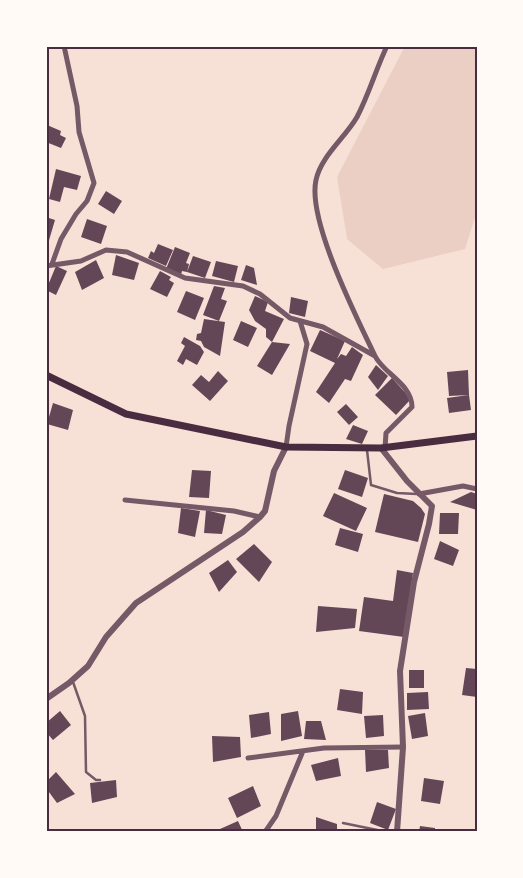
<svg xmlns="http://www.w3.org/2000/svg" width="523" height="878" font-family="Overpass,sans-serif">
  <rect width="100%" height="100%" fill="#f7e1d7"/>
  <path fill="#ebcfc5" d="M405 46H477V211L465 249 383 269 347 239 337 177Z"/>
  <path fill="#644757" d="M47 125 61 131 60 135 66 138 61 148 46 142Z
    M56 169 81 176 77 190 64 187 60 202 49 199Z
    M106 191 122 201 114 214 98 204Z
    M46 217 55 220 47 247 46 246Z
    M87 219 107 226 101 244 81 237Z
    M158 244 173 250 166 266 148 258 151 251 154 253Z
    M175 247 190 253 186 263 189 264 187 272 182 271 181 275 166 269Z
    M116 255 139 263 134 280 112 275Z
    M193 256 211 262 205 278 187 272Z
    M96 260 104 278 82 290 75 272Z
    M216 261 238 266 234 282 212 276Z
    M246 265 254 268 257 285 241 280Z
    M56 266 67 271 56 295 46 290Z
    M160 271 171 277 169 280 174 283 167 297 150 289Z
    M214 286 225 288 221 299 227 301 219 321 203 315Z
    M186 291 204 298 195 320 177 312Z
    M255 296 268 302 265 311 284 319 272 342 266 337V329L255 321 249 310Z
    M291 297 308 301 305 317 289 313Z
    M204 319 225 322 220 356 204 347 201 341 196 340 197 334 201 333Z
    M241 321 257 328 248 347 233 340Z
    M320 330 345 341 337 359 341 354 346 356 352 347 363 355 351 381 345 379 329 403 316 392 335 363 310 351Z
    M184 337 200 346 204 352 197 365 186 359 183 365 177 361 185 346 181 343Z
    M272 342 290 344 272 375 257 366Z
    M376 365 388 376 378 390 368 377Z
    M468 370 469 395 449 396 447 372Z
    M218 371 228 381 210 401 192 385 201 375 209 382Z
    M392 378 411 399 396 415 375 395Z
    M469 395 471 410 449 413 447 398Z
    M53 403 73 410 68 430 47 424Z
    M346 404 358 417 349 425 337 412Z
    M353 425 368 431 362 444 346 439Z
    M192 470 211 471 209 498 189 497Z
    M345 470 368 478 362 497 338 489Z
    M471 492 477 494V510L450 502Z
    M334 493 367 508 356 531 323 516Z
    M384 494 413 501 421 508 425 514 418 542 375 532Z
    M181 508 200 511 195 537 178 533Z
    M206 510 226 515 222 534 204 533Z
    M440 513H459L458 534H439Z
    M340 528 363 534 358 552 335 545Z
    M440 541 459 550 453 566 434 559Z
    M254 544 272 562 259 582 236 559Z
    M228 560 237 572 219 592 209 573Z
    M397 570 413 573 404 637 359 631 364 597 393 601Z
    M318 606 357 609 355 628 316 632Z
    M466 668 477 669V697L462 695Z
    M409 670H424V688H409Z
    M340 689 363 692 362 714 337 710Z
    M428 692 429 709 407 710V693Z
    M60 711 71 725 53 740 46 732V723Z
    M298 711 302 736 281 741V714Z
    M269 712 271 734 251 738 249 715Z
    M425 713 428 736 412 739 408 716Z
    M383 715 384 736 366 738 364 716Z
    M306 721H321L326 740 304 739Z
    M212 736 240 737 241 757 213 762Z
    M365 750H388L389 768 366 772Z
    M338 758 341 776 316 781 311 765Z
    M56 772 75 794 57 803 46 788V782Z
    M424 778 444 781 440 804 421 801Z
    M116 780 117 797 92 803 90 783Z
    M253 786 261 806 237 818 228 798Z
    M377 802 396 809 388 830 370 823Z
    M316 817 337 824V832H316Z
    M238 821 243 832H222L220 829Z
    M420 826 435 828V832H419Z"/>
  <g fill="none" stroke-linecap="round" stroke-linejoin="round">
    <path stroke="#755966" stroke-width="2.5" d="M367 450 371 485 397 493 417 494
      M73 682 85 716 86 772 96 780H100
      M343 823 387 832"/>
    <path stroke="#755966" stroke-width="5" d="M52 264 61 239 76 214 87 201 94 183 79 132 77 106 64 46
      M46 266 81 261 106 250 127 252 185 278 243 286 260 294 290 318 323 327 375 356
      M286 447 289 426 307 344 300 321
      M385 448 386 433 412 407C412 384 384 374 375 356 357 318 307 220 316 180 321 156 345 138 357 117 369 94 376 69 387 46
      M419 494 463 486 477 489
      M125 500 234 511 260 517
      M248 758 324 748 403 747
      M265 832 276 816 303 751"/>
    <path stroke="#755966" stroke-width="6" d="M381 448 407 481 432 506 429 524 414 582 400 671 403 747 397 832
      M46 699 69 683 88 666 106 637 136 603 243 532 260 517 265 511 274 471 286 447"/>
    <path stroke="#4a2c40" stroke-width="7" d="M46 375 126 414 286 447 381 448 477 436"/>
  </g>
  <rect width="523" height="878" fill="none" stroke="#fffaf5" stroke-width="95"/>
  <rect x="48" y="48" width="428" height="782" fill="none" stroke="#4a2c40" stroke-width="2"/>
</svg>
